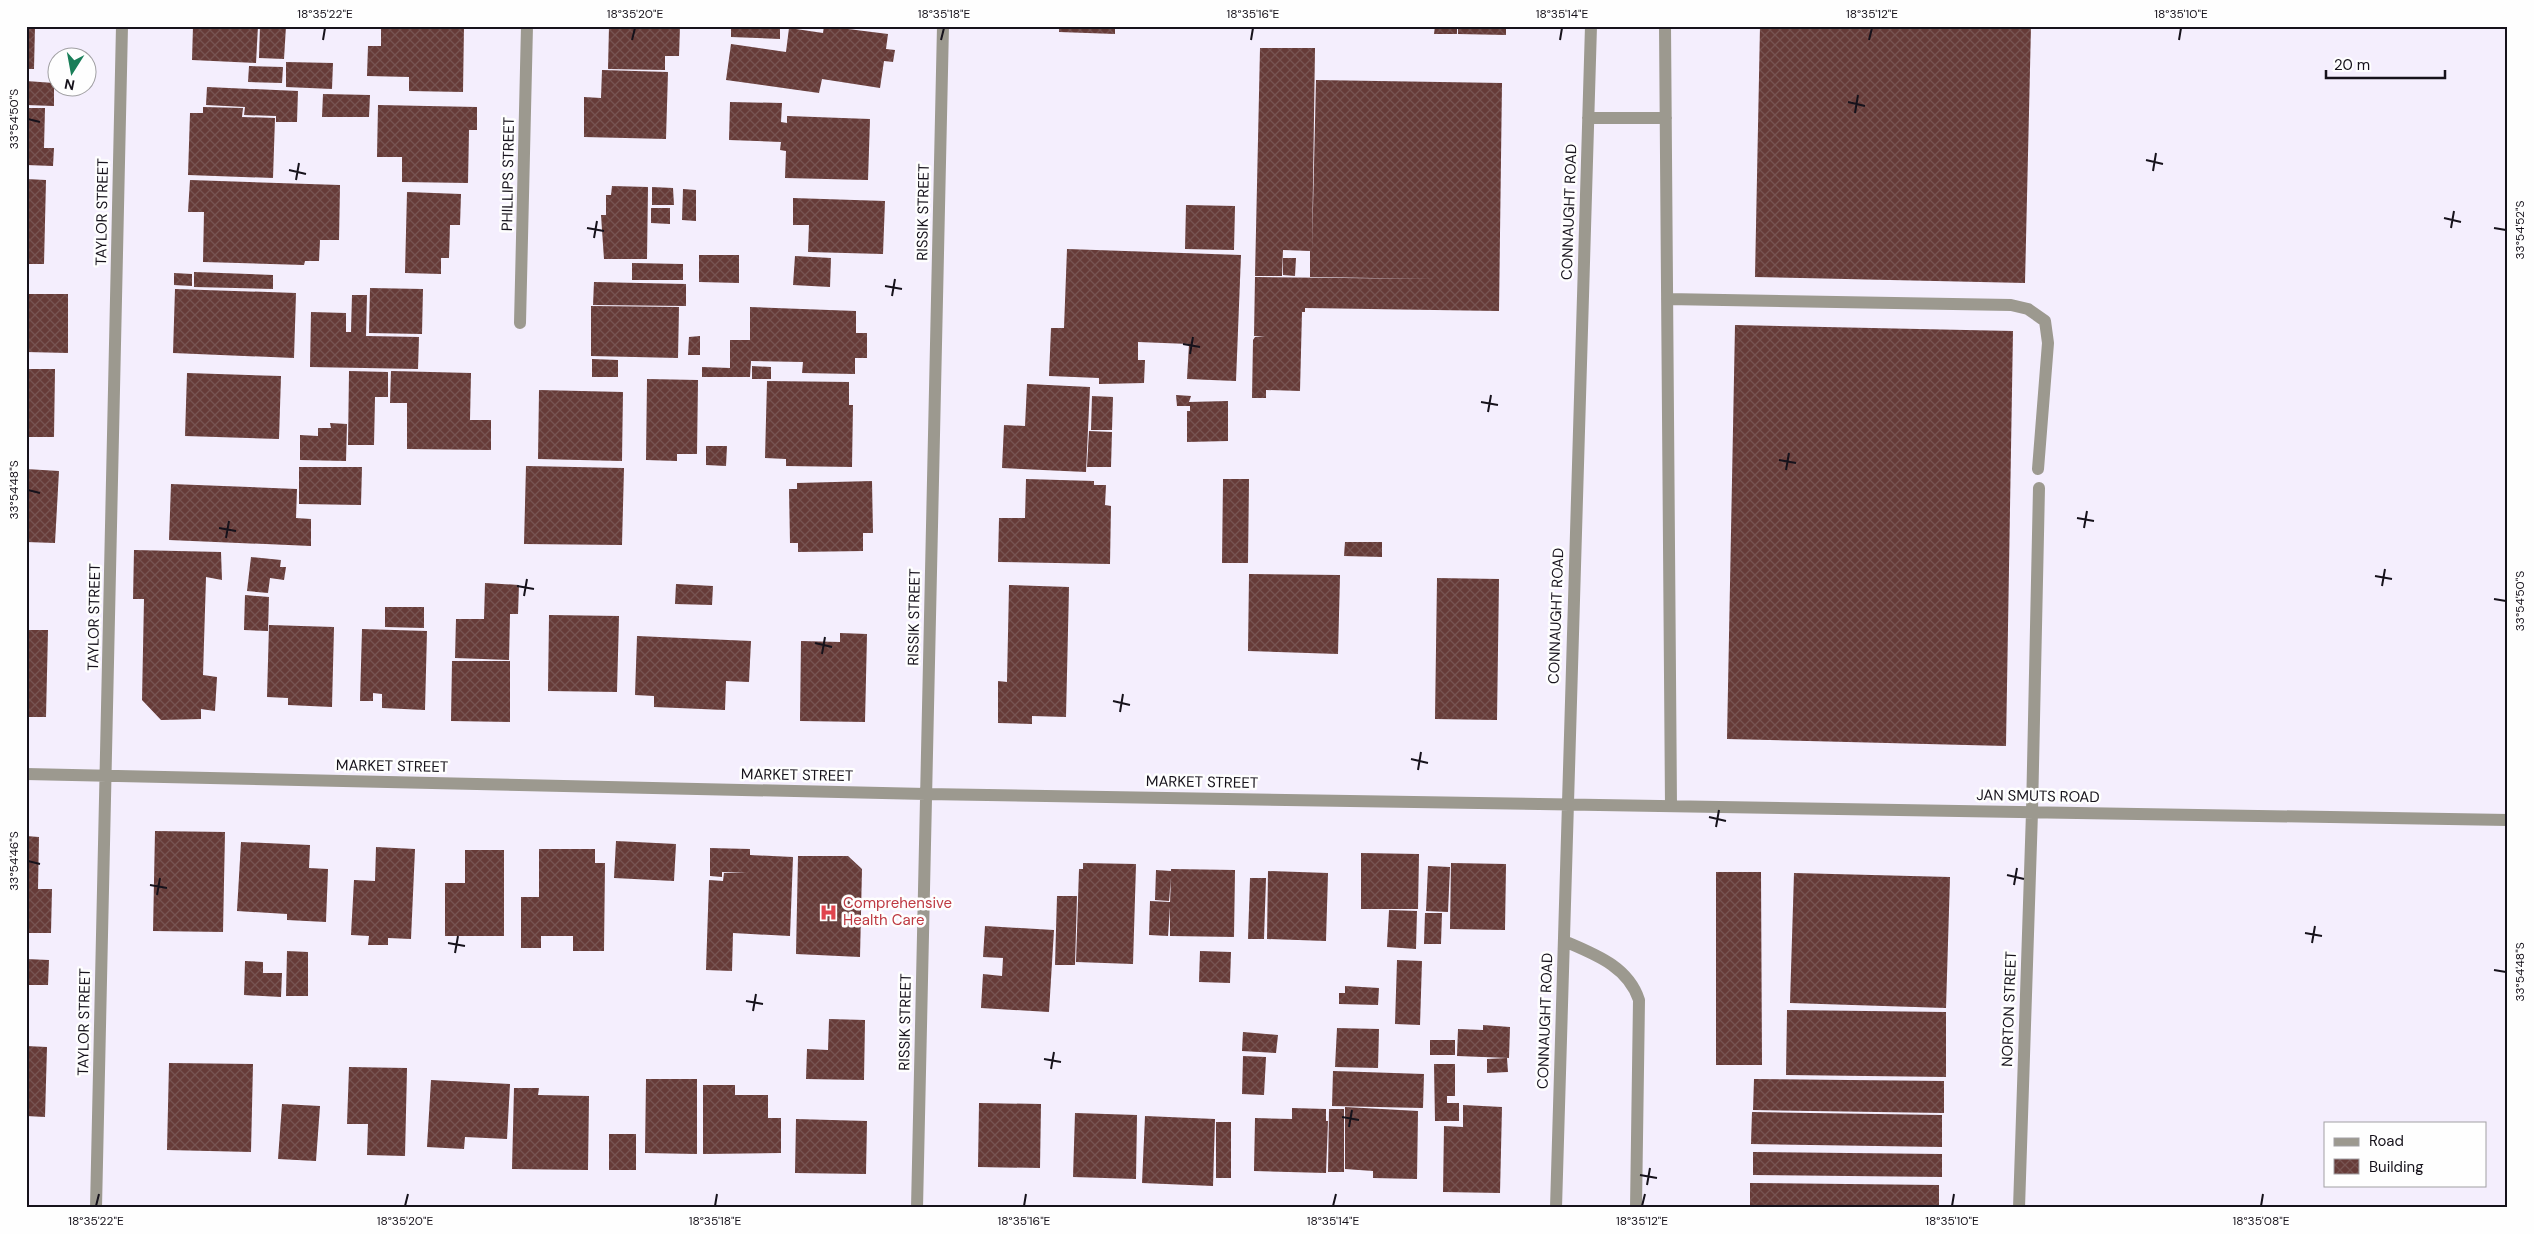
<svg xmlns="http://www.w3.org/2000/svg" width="2534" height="1234" font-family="'DM Sans',sans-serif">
  <defs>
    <pattern id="building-cross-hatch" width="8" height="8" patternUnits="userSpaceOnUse" patternTransform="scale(1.25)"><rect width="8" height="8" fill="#663b38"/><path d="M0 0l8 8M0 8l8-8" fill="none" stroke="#775452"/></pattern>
  </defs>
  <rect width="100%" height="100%" fill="#f4eefd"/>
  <path fill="url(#building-cross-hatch)" d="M26 26H35L34 69H26Z
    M193 26H258L256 63 192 60Z
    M260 26H286L284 59 259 58Z
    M381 26H464L463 92 409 91V77L367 76 368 46H381Z
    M609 26H680L679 56H665V70L608 69Z
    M731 26H780V39L731 37Z
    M824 26 888 34 886 49 895 50 893 62 884 61 880 88 822 79 819 93 726 80 731 44 786 52 789 28 823 33Z
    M1059 26H1115V34L1059 32Z
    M1177 26H1242L1241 29 1177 28Z
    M1435 26H1457V34H1434Z
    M1458 26H1506V35L1458 34Z
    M1760 26H2031L2025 283 1755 277Z
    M1260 48H1315L1312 251 1316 80 1502 83 1499 311 1305 308V312H1302L1300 391 1266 390V398H1252L1253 340 1255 337 1265 336H1254L1255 277 1438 279 1310 277V251L1283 250 1282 276H1255Z
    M286 62 333 63 332 89 286 87Z
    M249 66 283 67 282 83 248 82Z
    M602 70 668 72 666 139 584 137V97L601 98Z
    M26 81 54 83V106L26 105Z
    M207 87 298 91 297 122H276V116L244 115 245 107 206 105Z
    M323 94 370 95 369 117H322Z
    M730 102 782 103 781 122 787 123V116L870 119 868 180 785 178 786 151 780 150 781 142 729 140Z
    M378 105 477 107V130H469L468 183 402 182V157H377Z
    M203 107 243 108 242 117 275 118 273 178 188 175 190 113H203Z
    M26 108H45L44 148H54L53 166 26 165Z
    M26 179 46 180 44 264H26Z
    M190 180 340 185 339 240H320L319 261H305L304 265 203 262 204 212H188Z
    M612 186 648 187 647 259H604L601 215H606V195H611Z
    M652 187 673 188 674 205H652Z
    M683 189 696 190V221L682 220Z
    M407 192 461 194 460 225H450L449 258H441V274L405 273Z
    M793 198 885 201 883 254 808 252 809 225H793Z
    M1186 205 1235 206 1234 250 1185 249Z
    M651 208H670V224L651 223Z
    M1067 249 1241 255 1236 381 1187 379 1189 344 1138 342V360H1145L1144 383 1099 384V378L1049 376 1051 328H1064Z
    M699 255H739V283L699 282Z
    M795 256 831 258 830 287 793 285Z
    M1283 258H1296L1295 276 1283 275Z
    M632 263 683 264V280H632Z
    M194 272 273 275V289L194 287Z
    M174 273 192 274V286L174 285Z
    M594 282 686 284V306L593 305Z
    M370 288 423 289 422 334 369 333Z
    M175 289 296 293 294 358 173 353Z
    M26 294H68V353L26 352Z
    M352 295H367L366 336 419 337 418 369 310 367 311 312 346 313V332H351Z
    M591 306 679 307 678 358 591 356Z
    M750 307 856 311V333H867V358H855V374L802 373 803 362 751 361 750 377H702V367L730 368V340H750Z
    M1735 325 2013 331 2006 746 1727 739Z
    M700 336V355H688L689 337Z
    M592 359 618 360V377H592Z
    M752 366 771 367V379H752Z
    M26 369H55L54 437H26Z
    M349 371 388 372V397H375L374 445H348Z
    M391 371 471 373 470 420H491V450L407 449V403H390Z
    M187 373 281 376 279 439 185 436Z
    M647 379 698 380 697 454H677V461L646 460Z
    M767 381 849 382V405H853L852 467 786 466V459L765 458Z
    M1027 384 1090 387 1086 472 1002 468 1004 425 1025 426Z
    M539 390 623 392 622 461 538 459Z
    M1176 395 1191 396 1189 402 1228 401V441L1187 442V411H1190V406H1177Z
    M1092 396 1113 397 1112 430H1091Z
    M330 423 347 424 346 461 300 460V435L318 436V428H331Z
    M1089 431 1112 432 1111 467H1087Z
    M706 446H727L726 466 706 465Z
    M526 466 624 468 622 545 524 544Z
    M299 467H362L361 505 299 504Z
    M26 469 59 471 55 543 26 542Z
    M1026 479 1094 481V485H1106L1105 505 1111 506 1110 564 998 562 999 518H1025Z
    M1223 479H1249L1248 563H1222Z
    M872 481 873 533H863V551L798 552V543H790L789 489H797V483Z
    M171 484 297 489 296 518 311 519V546L169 540Z
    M1345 542H1382V557L1344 556Z
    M134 550 221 552 222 580 206 577 203 675 217 677 215 711 201 709V719L161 720 142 700 144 599H133Z
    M251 557 281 560 280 567H286L284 580 270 578 268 593 247 591Z
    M1249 574 1340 575 1338 654 1248 651Z
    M1437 578 1499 579 1497 720 1435 719Z
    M485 583 519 585 518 614H510L509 660 455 658 456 619H484Z
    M676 584 713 586 712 605 675 604Z
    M1009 585 1069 587 1066 717 1032 716V724L998 723V681L1007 682Z
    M245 595 269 597 268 631 244 630Z
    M385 607H424V628L385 627Z
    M549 615 619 616 617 692 548 691Z
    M269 625 334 627 332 707 288 705V698L267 697Z
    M362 629 427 631 425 710 382 708V694L373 693V701H360Z
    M26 630H48L46 717H26Z
    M840 633 867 634 865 722 800 721 801 641 840 642Z
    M637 636 751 641 749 682 726 681 725 710 654 707V696L635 695Z
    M452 661H510V722L451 721Z
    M155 831 225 832 223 932 153 931Z
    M26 836 39 837 38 889H52L51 933H26Z
    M616 841 676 844 674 881 614 878Z
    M241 842 310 845 309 868 328 869 326 922 287 920V914L237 911Z
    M376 847 415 849 411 939 388 938V945H368L369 936 351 935 354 880 375 881Z
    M710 848 750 849V855L793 857 790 936 733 933 732 971 706 970 709 880 723 881 724 873H747L722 872V877L710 876Z
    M539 849H595V863H605L604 951H573V936H541V948H521V897H539Z
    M465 850H504V936H445V883H465Z
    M1361 853 1419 854 1418 909H1361Z
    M798 856H848L862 869 860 957 796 954Z
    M1083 863 1136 864 1133 964 1076 962 1079 869H1083Z
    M1451 863 1506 864 1505 930 1450 929Z
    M1428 866 1450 867 1448 912 1426 911Z
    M1171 869 1235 870 1234 937 1170 936V907L1168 936 1149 935 1150 901 1170 902 1171 878 1169 901 1155 900 1156 870 1171 871Z
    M1268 871 1328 873 1326 941 1267 939Z
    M1716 872H1761L1762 1065H1716Z
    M1794 873 1950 877 1946 1008 1790 1003Z
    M1250 878H1266L1264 939H1248Z
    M1057 896H1077L1075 965H1055Z
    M1389 910 1417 911 1416 949 1387 947Z
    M1425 913H1442L1441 944H1424Z
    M985 926 1054 930 1049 1012 981 1008 983 974 1002 976 1003 958 983 957Z
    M287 951 308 952V996H286Z
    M1200 951 1231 952 1230 983 1199 982Z
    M26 959 49 960 48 985H26Z
    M1397 960 1422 961 1420 1025 1395 1024Z
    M245 961 263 962V973H282L281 997 244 995Z
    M1345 986 1379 988 1378 1005 1339 1004V993H1345Z
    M1787 1010 1946 1012V1077L1786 1075Z
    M829 1019 865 1020 864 1080 806 1079 807 1049 828 1050Z
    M1483 1025 1510 1027 1509 1058 1457 1056 1458 1029 1483 1030Z
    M1337 1028 1379 1029 1378 1068 1335 1067Z
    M1243 1032 1278 1035 1276 1053 1242 1051Z
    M1430 1040H1455V1055H1430Z
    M26 1046 47 1047 45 1117 26 1116Z
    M1243 1056 1266 1057 1264 1095 1242 1094Z
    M1507 1058 1508 1072 1487 1073V1059Z
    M169 1063 253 1064 251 1152 167 1150Z
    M1434 1064H1455V1096H1447V1103H1459V1121H1435Z
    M349 1067 407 1068 405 1156 367 1155 368 1124H347Z
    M1333 1071 1424 1074 1423 1108 1332 1106Z
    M646 1079H697V1154L645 1153Z
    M1754 1079 1944 1081V1113L1753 1110Z
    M431 1080 510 1084 507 1139 465 1137 464 1149 427 1147Z
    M703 1085H735V1095H768V1118H781V1153L703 1154Z
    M514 1088H539L538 1095 589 1096 588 1170 512 1169Z
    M979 1103 1041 1104 1040 1168 978 1167Z
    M282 1104 320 1106 316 1161 278 1159Z
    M1463 1105 1502 1107 1500 1193 1443 1192 1444 1126 1463 1127Z
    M1345 1107 1418 1111 1417 1179 1373 1178V1171L1345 1169Z
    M1292 1108 1326 1109V1121H1328L1326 1173 1254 1171 1255 1118 1292 1119Z
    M1329 1109H1344V1172H1328Z
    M1752 1112 1942 1115V1147L1751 1144Z
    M1075 1113 1137 1115 1136 1179 1073 1177Z
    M1145 1116 1215 1119 1213 1186 1142 1183Z
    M796 1119 867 1121 866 1174 795 1173Z
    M1216 1122H1231V1178H1216Z
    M609 1134H636V1170H609Z
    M1753 1152 1942 1154V1177L1753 1175Z
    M1750 1183 1939 1185V1208H1750Z"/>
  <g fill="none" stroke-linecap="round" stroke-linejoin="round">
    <path stroke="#9c998f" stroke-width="12" d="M1665 26 1671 806
      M1588 118H1666
      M1667 299 2011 305 2028 309 2045 321 2048 343 2038 469
      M520 323 527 26
      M26 774 926 794 2508 820
      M1564 941C1594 954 1628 966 1639 1000L1636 1208
      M96 1208 122 26
      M917 1208 943 26
      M1556 1208 1591 26
      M2019 1208 2032 812 2039 488"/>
  </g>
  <path fill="none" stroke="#16121b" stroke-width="2" d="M323 40 325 28M632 40 635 28M941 40 944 28M1251 40 1253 28M1560 40 1562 28M1869 40 1872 28M2179 40 2181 28M1848 102 1865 106M1855 113 1858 95M28 119 40 122M2146 160 2163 164M289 170 306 174M2153 171 2156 153M296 180 299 163M2444 218 2461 222M587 228 604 231M2451 228 2454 211M2494 228 2506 230M594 238 597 221M885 286 902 289M892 296 895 279M1183 344 1200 347M1190 354 1193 337M1481 402 1498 405M1488 412 1491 395M1779 460 1796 463M1786 470 1789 453M28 490 40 493M2077 518 2094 521M219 528 236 531M2084 528 2087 511M226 538 229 521M2375 576 2392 579M517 586 534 589M2382 586 2385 569M524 596 527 579M2494 599 2506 601M815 643 832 647M822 654 825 637M1113 701 1130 705M1120 712 1123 694M1411 759 1428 763M1418 770 1421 752M1709 817 1726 821M1716 827 1719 810M28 861 40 864M2007 875 2024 879M150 885 167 888M2014 885 2017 868M157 895 160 878M2305 933 2322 936M448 943 465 946M2312 943 2315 926M455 953 458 936M2494 970 2506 972M746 1001 763 1004M753 1011 756 994M1044 1059 1061 1062M1051 1069 1054 1052M1342 1117 1359 1120M1349 1127 1352 1110M1640 1175 1657 1178M1647 1185 1650 1168M96 1206 99 1194M405 1206 408 1194M715 1206 717 1194M1024 1206 1026 1194M1333 1206 1336 1194M1642 1206 1645 1194M1952 1206 1954 1194M2261 1206 2263 1194"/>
  <defs>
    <symbol id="hospital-bare" viewBox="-9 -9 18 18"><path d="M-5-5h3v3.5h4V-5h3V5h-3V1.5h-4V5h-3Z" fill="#e0444e" stroke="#fefefe" stroke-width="2.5" paint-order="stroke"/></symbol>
  </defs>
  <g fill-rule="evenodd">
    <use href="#hospital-bare" x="816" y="900" width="25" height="25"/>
  </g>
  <g text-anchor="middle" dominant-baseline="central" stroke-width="5" stroke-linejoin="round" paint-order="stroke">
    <g font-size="15" fill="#16121b" stroke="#fefefe">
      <text transform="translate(508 174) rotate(-89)">PHILLIPS STREET</text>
      <text transform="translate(102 212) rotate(-89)">TAYLOR STREET</text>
      <text transform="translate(923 212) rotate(-89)">RISSIK STREET</text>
      <text transform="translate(1569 212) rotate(-88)">CONNAUGHT ROAD</text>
      <text transform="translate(1556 616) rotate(-88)">CONNAUGHT ROAD</text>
      <text transform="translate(94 617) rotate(-89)">TAYLOR STREET</text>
      <text transform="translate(914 617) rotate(-89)">RISSIK STREET</text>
      <text transform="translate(392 766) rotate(1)">MARKET STREET</text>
      <text transform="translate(797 775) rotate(1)">MARKET STREET</text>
      <text transform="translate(1202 782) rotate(1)">MARKET STREET</text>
      <text transform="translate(2038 796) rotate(1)">JAN SMUTS ROAD</text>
      <text transform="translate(2009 1009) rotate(-88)">NORTON STREET</text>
      <text transform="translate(1545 1021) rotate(-88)">CONNAUGHT ROAD</text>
      <text transform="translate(84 1022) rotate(-89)">TAYLOR STREET</text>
      <text transform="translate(905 1022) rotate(-89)">RISSIK STREET</text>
    </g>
    <g font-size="15" fill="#be3a42" stroke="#fefefe" text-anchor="start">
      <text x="843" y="903">Comprehensive<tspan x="843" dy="17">Health Care</tspan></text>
    </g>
  </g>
  <rect width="2534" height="1234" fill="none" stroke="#fefefe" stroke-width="55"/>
  <rect x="2324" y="1122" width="162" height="65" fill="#fefefe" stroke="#a1a0a3"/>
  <rect x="2334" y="1138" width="25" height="8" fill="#9c998f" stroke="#a1a0a3"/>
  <text x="2369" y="1146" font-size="15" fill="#16121b">Road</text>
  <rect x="2334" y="1159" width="25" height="15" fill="url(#building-cross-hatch)" stroke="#a1a0a3"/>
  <text x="2369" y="1172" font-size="15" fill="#16121b">Building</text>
  <g transform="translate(72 72) rotate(191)"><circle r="24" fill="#fefefe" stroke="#a1a0a3"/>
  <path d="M0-4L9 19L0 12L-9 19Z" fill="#197e58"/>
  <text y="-8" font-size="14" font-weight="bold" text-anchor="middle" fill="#16121b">N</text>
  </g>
  <path d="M2326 70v8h119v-8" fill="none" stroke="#16121b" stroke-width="2.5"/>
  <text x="2334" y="70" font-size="15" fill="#16121b" stroke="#fefefe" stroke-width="4" paint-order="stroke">20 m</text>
  <rect x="28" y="28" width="2478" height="1178" fill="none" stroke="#16121b" stroke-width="2"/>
  <g font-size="12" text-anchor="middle" fill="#16121b">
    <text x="325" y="18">18°35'22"E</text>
    <text x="635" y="18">18°35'20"E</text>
    <text x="944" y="18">18°35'18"E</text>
    <text x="1253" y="18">18°35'16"E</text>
    <text x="1562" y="18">18°35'14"E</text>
    <text x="1872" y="18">18°35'12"E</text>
    <text x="2181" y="18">18°35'10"E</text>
    <text transform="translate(14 119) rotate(-90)" y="4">33°54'50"S</text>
    <text transform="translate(2520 230) rotate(-90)" y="4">33°54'52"S</text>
    <text transform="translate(14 490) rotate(-90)" y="4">33°54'48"S</text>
    <text transform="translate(2520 601) rotate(-90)" y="4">33°54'50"S</text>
    <text transform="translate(14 861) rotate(-90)" y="4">33°54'46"S</text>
    <text transform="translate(2520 972) rotate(-90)" y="4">33°54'48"S</text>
    <text x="96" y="1225">18°35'22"E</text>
    <text x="405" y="1225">18°35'20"E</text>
    <text x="715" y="1225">18°35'18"E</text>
    <text x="1024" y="1225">18°35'16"E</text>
    <text x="1333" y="1225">18°35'14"E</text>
    <text x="1642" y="1225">18°35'12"E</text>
    <text x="1952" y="1225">18°35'10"E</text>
    <text x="2261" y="1225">18°35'08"E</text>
  </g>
</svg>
